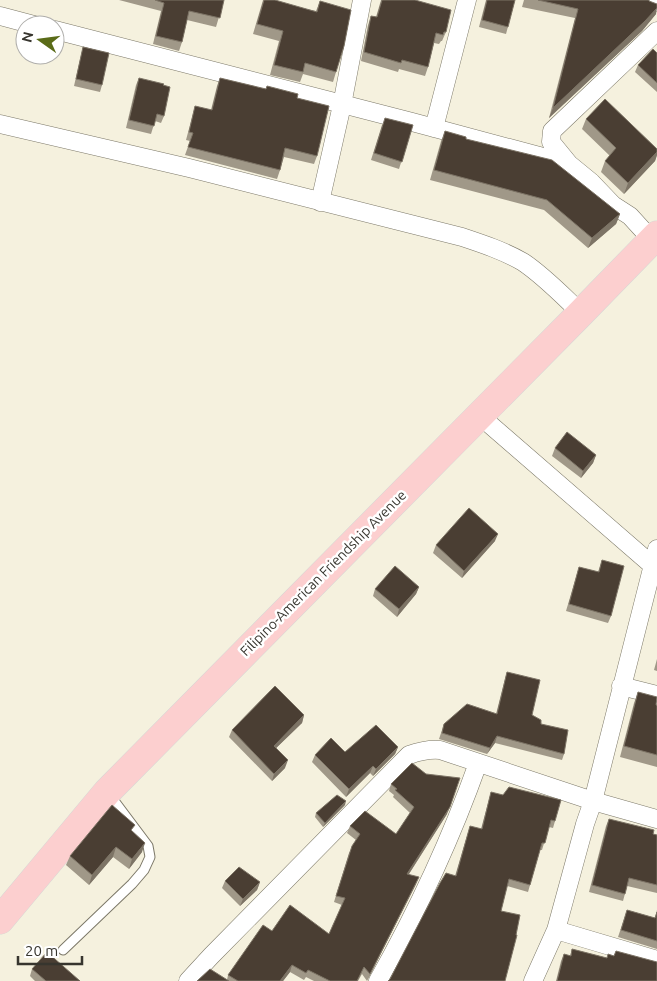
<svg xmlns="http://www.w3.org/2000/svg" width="657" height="981" font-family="Ubuntu,sans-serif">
  <rect width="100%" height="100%" fill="#f5f1de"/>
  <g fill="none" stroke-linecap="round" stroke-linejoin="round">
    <defs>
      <path id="service" d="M63 950 132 884 144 870 150 857 148 846 109 794"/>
      <path id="minor" d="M652 0 657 2
        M0 16 34 25
        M55 30 412 122 569 164
        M0 124 189 168 462 237C483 244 504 251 523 262 544 276 563 296 581 313
        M434 128 467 0
        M320 202 342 105 362 0
        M652 240 630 216 613 205 591 182 569 164 551 142 552 131 657 31
        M479 415 652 565 657 566
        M621 686 657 695
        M556 930 657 960
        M188 981 211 956 409 755C420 751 428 749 440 750L593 801 657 819
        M378 981C418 910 451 839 478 763
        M533 981 556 930 585 824 593 801 657 549"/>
      <path id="primary" d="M0 920 107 792 581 313 657 235"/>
    </defs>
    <use href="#service" stroke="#7c7868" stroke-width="11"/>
    <use href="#minor" stroke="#7c7868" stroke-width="19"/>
    <use href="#primary" stroke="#d7d7d5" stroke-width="29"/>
    <use href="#service" stroke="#fff" stroke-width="9"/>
    <use href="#minor" stroke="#fff" stroke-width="18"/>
    <use href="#primary" stroke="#fccfcf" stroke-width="28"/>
  </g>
  <path fill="#a09888" d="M119 0H224L216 27 187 20 182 42 179 51 153 44 161 11Z
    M263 0 316 11 320 1 336 72 333 82 303 74 300 82 270 75 279 41 253 34Z
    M381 0H415L446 32 442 41H441L439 44 434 43 428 67 425 76 399 69 398 72 361 61 368 25 371 16 376 17Z
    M486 0H515L506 34 479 27Z
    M524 0H649V1L656 14 642 31 549 118 575 18 522 7Z
    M83 47 102 85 100 92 74 86 81 55Z
    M657 53V92L635 72 638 65Z
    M139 78 164 116 161 123 155 121 151 134 126 128 136 85Z
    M220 78 297 98 317 156 314 164 284 157 280 170 277 179 185 155 190 141 186 140 195 106 211 110 217 86Z
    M586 119 657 149V155L655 161 624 194 601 172 605 161 610 156 582 129Z
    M382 125H413L399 169 371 160Z
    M445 131 466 139 620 214 616 224 588 248 544 210 430 180 441 141Z
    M555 448 596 455 593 463 581 478 552 456Z
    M495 541 462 578 433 553 436 545Z
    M602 560 611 616 608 623 566 611 579 567 598 572Z
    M419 587 416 594 397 617 373 596 375 589Z
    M657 659V671L654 670Z
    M507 672 532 715 541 724 564 754 562 760 495 743 487 754 439 739 444 724 496 714 505 679Z
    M638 692 657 706V767L620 757 634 703Z
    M304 715 302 723 276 748 285 768 272 781 229 737 232 730Z
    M398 747 395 754 373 776 370 773 346 797 312 762 315 755Z
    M391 784 447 814 409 874 416 884 367 981 362 974 358 981H314L306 977 304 980 290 972 283 981H197L227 980 228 975 272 931 329 934 342 905 334 902 349 853 356 840 347 833 350 826 396 834 410 813 393 797 394 795 389 791Z
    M491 792 555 821 553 828 549 827 542 850H540L528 892 507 886 501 911 390 979 455 876 470 826 481 829Z
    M345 805 323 827 315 817 316 813Z
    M609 819 657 835V893L627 886 623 901 589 892 606 826Z
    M132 832 142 852 129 869 113 857 89 885 66 865 70 856Z
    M225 881 260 882 257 890 240 906 222 888Z
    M627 910 655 918 657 910V949L618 937Z
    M572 949 607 958 614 956 616 951 657 981H556L561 961 564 954 570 956Z
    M32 969 80 981H35L30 976Z"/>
  <path fill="#7d7466" d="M657 8 656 14 642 31 549 118 553 108Z
    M657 152V155L655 161 624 194 628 183Z
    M620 214 616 224 588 248 592 238Z
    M596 455 593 463 581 478 583 471Z
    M498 534 495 541 462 578 464 571Z
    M419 587 416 594 397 617 399 609Z
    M304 715 302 723 271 753 274 746Z
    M497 736 495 743 487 754 490 748Z
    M398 747 395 754 373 776 376 769Z
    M288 760 285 768 272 781 274 774Z
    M373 766 370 773 346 797 349 789Z
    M346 801 345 805 323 827 325 823Z
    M450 807 447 814 405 880 407 874Z
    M145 843 142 852 129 869 132 859Z
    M116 847 113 857 89 885 92 875Z
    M419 877 416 884 367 981 370 974Z
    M260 882 257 890 240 906 243 899Z
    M292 965 290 972 283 981H280Z"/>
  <path fill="#4a3e33" stroke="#7d7466" d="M155 0H224L220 18 189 11 182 42 156 36 164 3Z
    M264 0H275L317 12 320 1 351 10 344 46 336 72 305 63 303 72 274 65 283 31 257 24Z
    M382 0H415L451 10 446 32H444L443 35 436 33 428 67 402 60 401 63 364 52 371 16 377 17Z
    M487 0H515L508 27 482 20Z
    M538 0H649V1L657 4V8L645 21 553 108 578 9Z
    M83 47 109 53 102 85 76 79Z
    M653 49 657 53V83L638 65Z
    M139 78 164 84 163 85 170 87 164 116 157 114 154 126 129 120Z
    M220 78 266 89 267 86 298 94 297 98 329 106 317 156 285 148 280 170 188 147 193 133 189 132 195 106 212 110Z
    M605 99 657 149V152L628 183 605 161 616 148 586 119Z
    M385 118 413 125 402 162 374 153Z
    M445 131 466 137V139L552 160 620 214 592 238 547 200 434 170Z
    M567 432 596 455 583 471 555 448Z
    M469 508 498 534 464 571 436 545Z
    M602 560 624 566 611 616 569 604 579 567 599 572Z
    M395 566 419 587 399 609 375 589Z
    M507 672 540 680 532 715 541 720V724L568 730 564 754 497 736 490 748 442 733 444 724 467 704 497 714Z
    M275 686 304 715 274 746 288 760 274 774 232 730Z
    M638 692 657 697 656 705 657 706V755L624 746Z
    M376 725 398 747 376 769 373 766 349 789 315 755 331 738 345 752Z
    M412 763 426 774 460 778 450 807 407 874 419 877 370 974 364 967 357 981H330L308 970 306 973 292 965 280 981H238L228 975 263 925 272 931 290 905 329 934 345 898 336 896 352 846 360 834 350 826 365 811 396 834 414 807 395 790 397 789 391 784Z
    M509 787 561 800 555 821 551 820 545 843H542L530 885 509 879 501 911 520 915 516 935H517L505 981H388L390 979 440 883 446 873 456 876 470 826 482 829 491 792 503 795Z
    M337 795 346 801 325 823 316 813Z
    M112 805 135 825 131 830 145 843 132 859 116 847 92 875 70 856Z
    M609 819 654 830 653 834 657 835V885L629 878 625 894 592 885Z
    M239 867 260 882 243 899 225 881Z
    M627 910 655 918 657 912V941L621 930Z
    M572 949 607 958 608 954 614 956 616 951 657 962V981H557L564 954 571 956Z
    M47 952 80 981H46L32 969Z
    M210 969 229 981H197Z"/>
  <g text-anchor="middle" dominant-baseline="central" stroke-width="5" stroke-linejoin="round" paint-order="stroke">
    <g font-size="14" fill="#37352e" stroke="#fff">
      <text transform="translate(323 573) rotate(-45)">Filipino-American Friendship Avenue</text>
    </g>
  </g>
  <g transform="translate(40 40) rotate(284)"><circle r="24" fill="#ffffff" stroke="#afaeab"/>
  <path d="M0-4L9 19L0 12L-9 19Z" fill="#5a6b18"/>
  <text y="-8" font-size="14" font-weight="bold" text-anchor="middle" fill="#37352e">N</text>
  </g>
  <path d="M18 956v8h64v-8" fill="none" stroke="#37352e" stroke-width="2.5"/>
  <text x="25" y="956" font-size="15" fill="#37352e" stroke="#ffffff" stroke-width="4" paint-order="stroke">20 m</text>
</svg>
